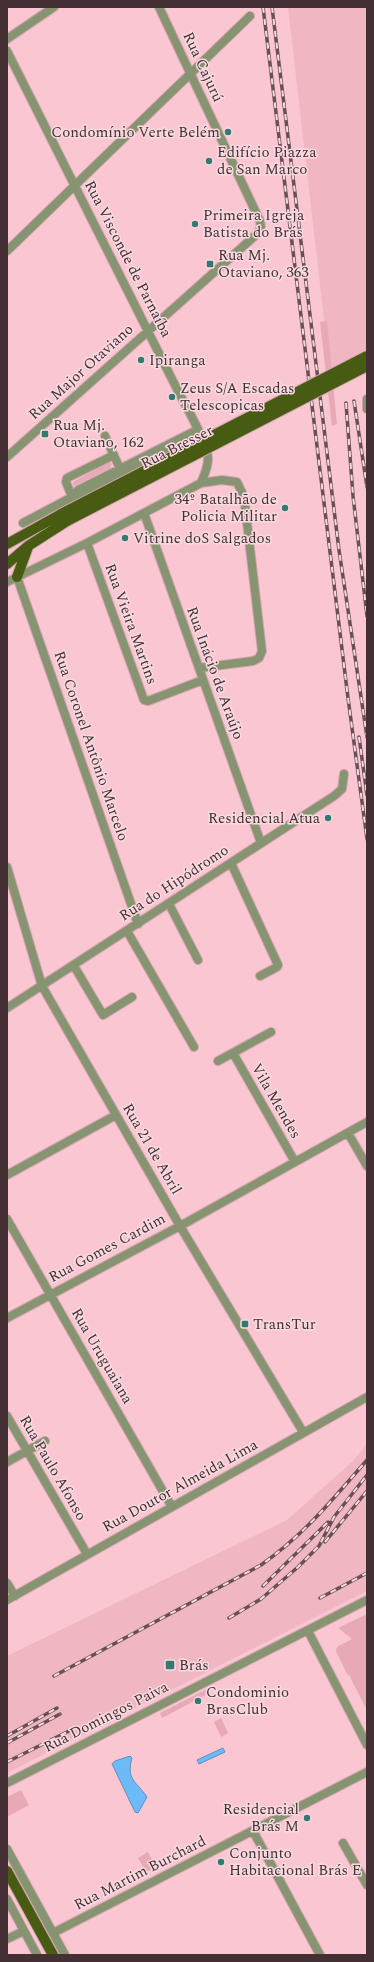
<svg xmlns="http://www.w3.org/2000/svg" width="374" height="1962" font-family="Spectral,serif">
  <rect width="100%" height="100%" fill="#fac6d1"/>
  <path fill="#f0b6c2" d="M288 7H367V351L330 371Z
    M367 1444V1591L7 1773V1656L287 1520 353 1461Z"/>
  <path fill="#e8a9b6" d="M327 321 337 424 332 426 320 322Z
    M109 462 112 464 110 468 74 486 73 485V482Z
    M367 1614V1711C362 1698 355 1689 350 1676L347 1674 336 1651 337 1647 352 1639 338 1628Z
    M207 1689 209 1693 162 1718 160 1713Z
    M221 1718 228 1733 221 1737 214 1722Z
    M21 1790 29 1805 7 1817V1797Z
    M148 1852 156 1867 146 1872 138 1858Z"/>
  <path fill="#6dbaf8" stroke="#6191bd" d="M223 1748 225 1752 199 1764 197 1760Z
    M130 1756 132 1758C126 1780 136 1781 147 1797L138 1813 135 1812 112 1764 115 1761Z"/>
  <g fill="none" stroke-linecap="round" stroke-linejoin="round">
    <defs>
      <path id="minor" d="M7 39 54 7
        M7 51 179 393C187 408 208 444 208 459 208 468 204 475 201 483
        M7 251 250 16
        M367 399V409
        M105 436 122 473
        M7 457 258 233 261 227 260 221 159 7
        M72 497 80 496 172 448 177 441
        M72 497 66 482 67 478 114 455
        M144 513 261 843
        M23 523 72 497 78 490 197 430
        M87 543 144 700 148 701 203 680
        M17 577 138 924
        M7 582 87 543 201 483 222 480 237 482 244 497 262 651 259 658 253 661 199 668
        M231 863 278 965 277 967 260 976
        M7 867 42 986 180 1226 303 1432
        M169 904 198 960
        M127 931 194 1047
        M74 966 103 1015 132 997
        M7 1008 334 796 342 789 344 774
        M233 1053 295 1162
        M218 1061 271 1032
        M348 1133 367 1166
        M7 1175 116 1115
        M7 1219 172 1507
        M7 1318 180 1226 367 1122
        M7 1416 87 1554
        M7 1462 45 1441
        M7 1583 15 1596
        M7 1600 367 1397
        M308 1631 367 1745
        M7 1783 367 1600
        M253 1831 320 1955
        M343 1843 367 1885
        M7 1849 65 1955
        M7 1899 37 1955
        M53 1933 367 1772
        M7 1939 24 1931"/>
      <path id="major" d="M7 544 61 514
        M7 564 28 546 67 521
        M17 577 28 547
        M7 1871 53 1955"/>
    </defs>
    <use href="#minor" stroke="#d2a5ae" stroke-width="10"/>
    <use href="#major" stroke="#d2a5ae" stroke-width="12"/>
    <use href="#minor" stroke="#879471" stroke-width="8"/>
    <use href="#major" stroke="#475c12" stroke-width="10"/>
    <defs>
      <path id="rail" d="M263 7 348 698 367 839
        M272 7 339 550 367 737
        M354 401 367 487
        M346 403 353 496 367 616
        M359 737 367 795
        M325 1542 367 1491
        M263 1586 328 1522
        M320 1598 367 1573
        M229 1618 261 1599 298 1567 319 1546 334 1517 367 1475
        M54 1676 261 1565C305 1534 332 1500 367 1460
        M7 1736 57 1708
        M7 1743 60 1714
        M7 1762 69 1731"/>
    </defs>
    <use href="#rail" stroke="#6a4f54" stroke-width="3.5"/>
    <use href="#rail" stroke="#f9dae0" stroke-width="2" stroke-dasharray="6" stroke-linecap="butt"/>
    <defs>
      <path id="major-bridge" d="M61 514 367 356
        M67 521 367 366"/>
    </defs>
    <use href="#major-bridge" stroke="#d2a5ae" stroke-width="12" stroke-linecap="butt"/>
    <use href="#major-bridge" stroke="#475c12" stroke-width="10"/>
  </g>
  <g fill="#347a72" stroke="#f9dae0" stroke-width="1.5">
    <circle cx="228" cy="132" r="4"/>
    <circle cx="209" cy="161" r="4"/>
    <circle cx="195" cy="224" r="4"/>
    <rect x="206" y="260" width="8" height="8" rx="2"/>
    <circle cx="141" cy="360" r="4"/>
    <circle cx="172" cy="397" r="4"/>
    <rect x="41" y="430" width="8" height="8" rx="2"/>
    <circle cx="285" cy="508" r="4"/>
    <circle cx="125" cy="538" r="4"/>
    <circle cx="328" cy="818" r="4"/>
    <rect x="241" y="1320" width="8" height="8" rx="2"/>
    <rect x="165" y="1660" width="10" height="10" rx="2"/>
    <circle cx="198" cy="1701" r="4"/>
    <circle cx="307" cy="1818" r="4"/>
    <circle cx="221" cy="1862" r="4"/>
  </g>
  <g text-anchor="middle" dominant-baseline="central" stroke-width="3" stroke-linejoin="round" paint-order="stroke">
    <g font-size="15" fill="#443034" stroke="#f9dae0">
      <text transform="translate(203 67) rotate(65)">Rua Cajurú</text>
      <text transform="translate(128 259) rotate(63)">Rua Visconde de Parnaíba</text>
      <text transform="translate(81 372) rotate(-42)">Rua Major Otaviano</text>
      <text transform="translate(177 447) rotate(-27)">Rua Bresser</text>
      <text transform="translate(131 624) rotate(70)">Rua Vieira Martins</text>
      <text transform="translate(215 673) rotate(70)">Rua Inácio de Araújo</text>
      <text transform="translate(91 746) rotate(71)">Rua Coronel Antônio Marcelo</text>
      <text transform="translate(174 883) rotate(-33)">Rua do Hipódromo</text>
      <text transform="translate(276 1101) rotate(60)">Vila Mendes</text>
      <text transform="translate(152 1149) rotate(60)">Rua 21 de Abril</text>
      <text transform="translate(107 1248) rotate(-28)">Rua Gomes Cardim</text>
      <text transform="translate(102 1356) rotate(60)">Rua Uruguaiana</text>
      <text transform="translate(53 1468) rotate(60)">Rua Paulo Afonso</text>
      <text transform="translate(180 1486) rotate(-29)">Rua Doutor Almeida Lima</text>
      <text transform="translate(106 1717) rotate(-27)">Rua Domingos Paiva</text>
      <text transform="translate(140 1873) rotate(-27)">Rua Martim Burchard</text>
    </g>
    <g font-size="15" fill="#443034" stroke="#f9dae0" text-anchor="start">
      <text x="220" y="132" text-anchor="end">Condomínio Verte Belém</text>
      <text x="217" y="152">Edifício Piazza<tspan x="217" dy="17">de San Marco</tspan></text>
      <text x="203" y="215">Primeira Igreja<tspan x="203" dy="17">Batista do Brás</tspan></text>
      <text x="218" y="255">Rua Mj.<tspan x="218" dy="17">Otaviano, 363</tspan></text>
      <text x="149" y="360">Ipiranga</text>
      <text x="180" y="388">Zeus S/A Escadas<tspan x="180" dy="17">Telescopicas</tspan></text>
      <text x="53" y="425">Rua Mj.<tspan x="53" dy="17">Otaviano, 162</tspan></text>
      <text x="277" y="499" text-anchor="end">34º Batalhão de<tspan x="277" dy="17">Policia Militar</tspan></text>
      <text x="133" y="538">Vitrine doS Salgados</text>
      <text x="320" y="818" text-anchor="end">Residencial Atua</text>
      <text x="253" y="1324">TransTur</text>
      <text x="179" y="1665">Brás</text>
      <text x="206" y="1692">Condominio<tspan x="206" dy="17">BrasClub</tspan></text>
      <text x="299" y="1809" text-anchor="end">Residencial<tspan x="299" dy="17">Brás M</tspan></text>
      <text x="229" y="1853">Conjunto<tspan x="229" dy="17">Habitacional Brás E</tspan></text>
    </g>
  </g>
  <rect width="374" height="1962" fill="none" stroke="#443034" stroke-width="16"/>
</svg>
